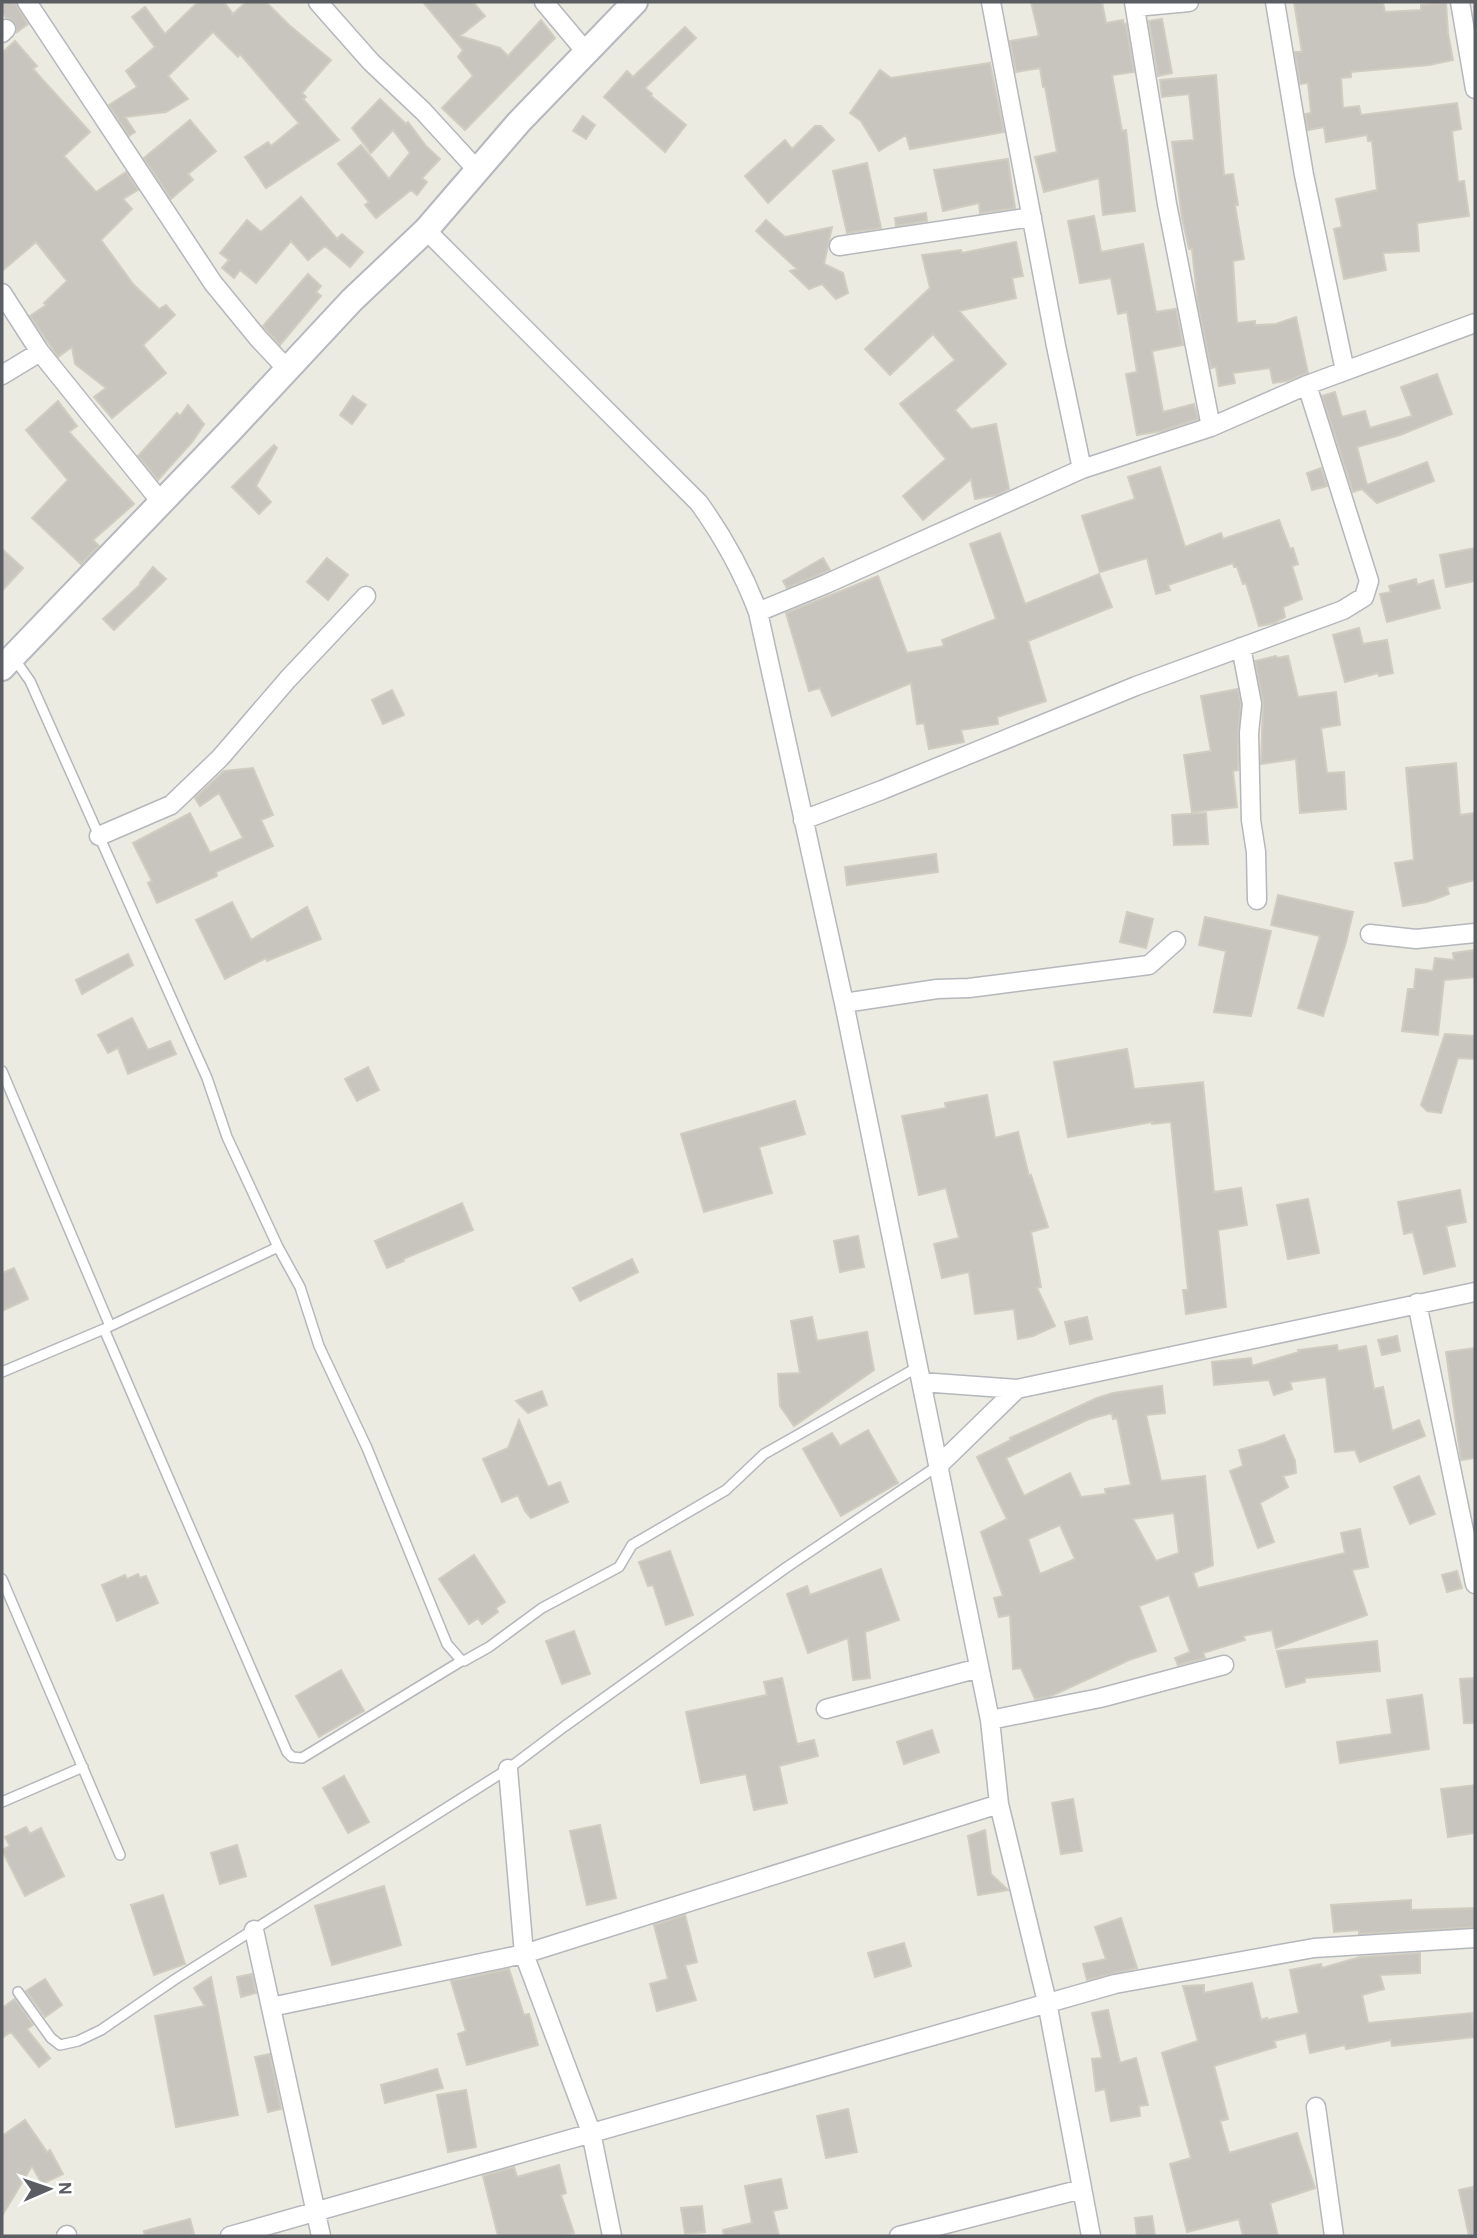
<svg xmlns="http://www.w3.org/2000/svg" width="1477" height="2238" font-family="Karla,sans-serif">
  <rect width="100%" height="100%" fill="#ecebe2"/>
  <path fill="#c8c5bf" stroke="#d0cdc0" stroke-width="2" fill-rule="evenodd" d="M2 2H15L28 24 17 32 14 22 6 18 2 12Z
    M198 2H224L233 14 246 2H266L289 25 331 60 302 93 306 97 303 99 339 140 266 188 245 157 268 142 271 146 299 123 240 54 238 57 213 32 168 76 188 99 166 112 125 117 135 132 129 136 109 105 137 87 126 71 155 47 132 17 145 7 165 34Z
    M423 2H473L485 16 460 36 500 48 508 56 541 20 555 38 465 130 442 108 473 76 458 57 463 50Z
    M1031 2H1102L1106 23 1123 20 1124 25 1126 24 1134 72 1112 75 1122 131 1126 130 1135 211 1103 215 1099 178 1044 192 1035 157 1057 152 1045 87H1043L1040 68 1016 72 1010 41 1039 36Z
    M1294 2H1383L1385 12 1421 10V5L1446 3 1448 33 1453 60 1429 65 1351 72V77L1341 78 1343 108 1359 106 1361 115 1457 103 1461 129 1452 131 1458 182 1464 181 1469 216 1417 223 1419 251 1383 253 1386 270 1344 279 1334 229 1342 227 1336 199 1377 190 1372 141H1368L1367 135 1326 142 1324 127 1308 130 1305 114 1311 113 1308 83 1300 84 1295 52H1302Z
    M1162 19 1172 73 1158 76 1149 21Z
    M685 27 696 38 645 88 652 94 651 96 686 125 665 152 604 97 627 71 633 77Z
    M15 41 37 66 33 69 90 132 64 156 96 192 126 172 138 190 123 199 132 209 101 240 133 284 159 309 166 305 175 315 143 345 166 373 112 418 94 397 106 388 75 364 72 347 58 357 30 316 46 305 44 303 67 281 36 242 2 271V53Z
    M990 63 1004 132 910 149 906 135 879 151 861 121 850 113 880 70 891 78Z
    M1216 75 1224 175 1233 174 1238 205H1235L1244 259 1233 261 1237 323 1255 321V325L1276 324 1296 317 1308 373 1287 381 1273 383 1270 368 1233 373 1235 383 1219 386 1216 367 1211 368 1198 305 1192 249H1189L1182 218 1172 142 1194 140 1189 94 1162 97 1160 80Z
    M380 99 406 124 408 122 426 146 440 159 422 178 427 182 417 195 411 190 376 218 365 205 369 202 338 164 361 145 389 179 410 153 393 130 371 153 352 128Z
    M583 116 595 125 586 139 573 131Z
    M190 120 216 151 188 174 193 180 171 199 144 158Z
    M815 126H821L834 140 768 203 745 176 785 140 792 149Z
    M1008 159 1015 208 980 213 979 203 943 211 934 170Z
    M867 163 881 228 847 233 833 171Z
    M301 197 337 239 342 234 363 252 350 267 325 246 308 260 291 241 256 283 240 270 234 278 222 268 229 260 220 253 247 220 261 232Z
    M926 213 927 221 896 226 895 218Z
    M1094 216 1101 252 1143 244 1156 312 1176 309 1183 345 1152 351 1163 412 1194 404 1198 419 1162 431 1137 435 1126 374 1137 372 1127 312 1118 314 1111 278 1080 283 1068 221Z
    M766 220 785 237 832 227 824 264 843 273 848 293 836 299 822 284 809 289 790 271 797 269 756 231Z
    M1016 242 1023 276 1012 278 1016 298 959 311 1006 364 955 410 971 429 996 424 1009 489 997 495 975 499 971 479 923 520 903 496 946 459 900 404 955 360 933 334 890 375 865 349 930 288 922 255 961 250 962 253Z
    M308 274 321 286 316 292 321 296 280 345 263 326Z
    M1437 374 1452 414 1400 435 1357 447 1367 485 1427 462 1434 481 1377 503 1362 489 1353 492 1322 396 1335 392 1342 417 1365 411 1370 428 1412 416 1401 387Z
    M353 396 366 405 352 424 340 415Z
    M58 401 77 426 69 432 134 504 93 540 99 546 81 564 32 518 68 480 26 430Z
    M188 405 204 424 193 441 158 480 138 456 177 413 180 416Z
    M274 445 277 448 256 486 271 502 259 514 232 487Z
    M1160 467 1185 547 1221 533 1223 539 1279 520 1290 549 1293 548 1298 564 1292 566 1302 599 1283 607 1285 617 1274 623 1259 626 1246 583 1243 584 1237 567H1234L1233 563 1168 585 1170 590 1156 594 1147 558 1100 572 1082 516 1135 499 1128 477Z
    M1321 468 1327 486 1312 490 1307 473Z
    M1000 533 1025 604 1099 574 1112 607 1028 641 1046 701 997 717 998 724 961 730 964 742 929 749 924 723 917 724 911 683 832 716 820 688 809 691 786 613 878 576 907 653 944 646 942 640 996 619 970 544Z
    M1475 548V581L1446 587 1440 555Z
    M2 549 23 568 2 591Z
    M327 558 348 575 328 600 307 582Z
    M823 558 830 570 787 588 783 581Z
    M153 567 166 579 114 630 103 619 141 584 140 583Z
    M1416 579 1417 585 1433 580 1440 608 1387 622 1380 594 1391 592 1389 586Z
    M1359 628 1363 644 1387 640 1393 673 1379 676 1378 673 1345 682 1333 635Z
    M1276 656 1277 658 1288 656 1298 697 1336 692 1340 725 1321 728 1327 773 1344 772 1346 809 1300 813 1296 759 1261 764 1263 702 1255 661Z
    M1238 689 1241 704 1238 733V770L1233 771 1237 807 1192 812 1184 755 1211 751 1201 696Z
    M392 690 404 715 383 724 372 700Z
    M1456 763 1460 815 1475 813V880L1447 887 1449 894 1427 902 1403 906 1395 863 1414 860 1406 768Z
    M253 768 273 815 261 820 273 846 216 872 217 876 157 903 148 883 152 881 133 843 190 813 210 853 243 838 219 793 200 806 195 798 224 771Z
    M1206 813 1208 844 1174 845 1172 815Z
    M936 854 938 872 847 885 845 867Z
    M1278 895 1353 912 1346 942 1323 1016 1298 1008 1320 936 1271 925Z
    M232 902 251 940 307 907 321 939 267 961 266 958 225 979 196 920Z
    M1127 912 1153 919 1146 948 1120 942Z
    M1205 917 1271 931 1251 1016 1214 1012 1226 951 1199 945Z
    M1475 950V977L1444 980 1438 1035 1402 1031 1408 989H1414L1416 969 1433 971 1435 958 1454 960 1453 953Z
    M128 954 133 965 82 994 76 980Z
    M132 1018 148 1050 170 1041 176 1054 128 1074 118 1048 108 1053 98 1035Z
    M1445 1034 1475 1036V1059L1458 1058 1441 1113 1427 1111 1421 1105Z
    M1127 1049 1134 1089 1203 1082 1214 1192 1241 1188 1247 1225 1218 1230 1226 1307 1186 1314 1183 1290H1188L1171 1122 1152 1124V1122L1068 1137 1054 1062Z
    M368 1067 379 1090 357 1101 345 1079Z
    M987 1095 995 1138 1018 1132 1029 1176 1031 1175 1048 1227 1031 1232 1041 1287 1037 1288 1055 1326 1033 1336 1018 1339 1014 1309 975 1314 969 1272 942 1278 934 1244 959 1238 946 1188 919 1195 902 1116 946 1108 945 1103Z
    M795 1101 805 1134 759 1147 772 1193 704 1212 681 1134Z
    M1460 1190 1466 1222 1446 1226 1455 1266 1424 1274 1413 1232 1404 1234 1398 1202Z
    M1308 1199 1319 1253 1288 1259 1277 1205Z
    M462 1203 473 1230 403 1259 404 1261 387 1268 375 1241Z
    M858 1236 864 1267 840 1272 834 1241Z
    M632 1259 638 1272 580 1301 573 1288Z
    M14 1268 28 1299 2 1311V1273Z
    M812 1317 817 1341 867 1332 874 1370 794 1426 780 1406 778 1374 800 1373 791 1321Z
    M1087 1317 1092 1339 1070 1344 1065 1322Z
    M1397 1336 1400 1351 1382 1355 1378 1340Z
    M1337 1345 1338 1351 1366 1346 1374 1389 1383 1387 1392 1431 1419 1420 1425 1436 1360 1462 1355 1450 1335 1452 1326 1377 1290 1382 1292 1389 1274 1395 1269 1380 1214 1385 1212 1362 1251 1358 1252 1366 1299 1352 1298 1350Z
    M1475 1348V1458L1461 1460 1446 1352Z
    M1162 1386 1165 1413 1146 1415 1161 1481 1205 1476 1213 1565 1193 1573 1198 1588 1345 1553 1341 1533 1360 1529 1368 1567 1352 1570 1367 1615 1276 1648 1272 1630 1243 1636 1245 1640 1203 1653 1205 1658 1178 1665 1175 1658 1190 1652 1169 1595 1139 1606 1156 1651 1129 1660 1049 1697 1035 1699 1021 1668 1013 1669 1010 1615 999 1617 994 1598 1003 1596 981 1532 1007 1519 977 1457 1011 1440 1010 1438 1097 1398 1113 1393ZM1112 1413 1113 1419 1117 1418 1131 1485 1105 1489 1106 1494 1081 1497 1070 1473 1024 1496 1006 1458 1089 1419ZM1174 1513 1179 1553 1156 1561 1133 1519ZM1060 1525 1075 1559 1040 1574 1028 1539Z
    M542 1391 547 1405 528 1413 516 1401Z
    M519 1420 548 1487 560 1482 568 1502 531 1518 525 1511 518 1495 502 1502 483 1459 508 1448Z
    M868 1430 898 1483 841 1516 803 1449 832 1433 840 1446Z
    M1284 1435 1295 1461 1296 1473 1283 1476 1288 1487 1260 1503 1274 1542 1258 1548 1230 1471 1243 1466 1239 1450 1264 1443Z
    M1419 1476 1435 1514 1410 1524 1394 1487Z
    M670 1551 693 1615 666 1625 653 1585 648 1586 639 1562Z
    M474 1555 505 1602 496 1608 498 1612 482 1624 478 1618 469 1624 439 1579Z
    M881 1569 899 1620 865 1632 870 1678 853 1680 848 1638 808 1653 787 1594 807 1586 810 1595Z
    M1457 1571 1462 1588 1447 1592 1442 1575Z
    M138 1574 140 1578 146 1576 158 1603 117 1621 102 1585 125 1575 127 1579Z
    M574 1631 590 1674 562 1684 546 1641Z
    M1377 1641 1380 1671 1305 1678V1682L1286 1687 1277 1651Z
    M341 1670 364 1711 319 1737 296 1696Z
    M782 1678 797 1744 814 1740 818 1756 779 1766 787 1803 754 1810 746 1774 701 1783 686 1712 767 1695 764 1682Z
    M1475 1678V1723H1464L1460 1679Z
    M1422 1695 1429 1749 1340 1763 1337 1742 1392 1734 1387 1700Z
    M932 1730 939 1752 904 1764 897 1742Z
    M344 1776 369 1822 348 1833 323 1788Z
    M1475 1785V1833L1448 1837 1441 1789Z
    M1073 1799 1082 1851 1061 1854 1052 1803Z
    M600 1825 616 1898 587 1905 570 1831Z
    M26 1827 30 1834 41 1828 64 1876 25 1896 2 1850 10 1846 5 1837Z
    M985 1830 991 1874 1008 1890 978 1895 968 1836Z
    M237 1845 246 1876 220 1884 211 1853Z
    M384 1886 401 1945 332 1965 315 1906Z
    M163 1895 185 1964 154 1975 131 1905Z
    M1411 1900V1910L1475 1908V1927L1359 1934V1930L1334 1932 1331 1905Z
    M685 1915 697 1962 685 1965 696 2000 657 2011 650 1984 668 1979 654 1925Z
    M1121 1918 1137 1968 1087 1980 1083 1964 1106 1959 1095 1927Z
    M904 1943 911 1966 875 1977 868 1953Z
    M1420 1953V1973L1380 1975 1384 1989 1362 1995 1368 2023 1472 2013 1474 2037 1392 2046 1391 2040 1346 2049 1345 2045 1310 2053 1306 2033 1274 2041 1276 2047 1214 2066 1228 2119 1220 2121 1229 2153 1297 2133 1315 2188 1270 2203 1278 2236H1243L1239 2219 1187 2232 1170 2164 1191 2158 1162 2053 1198 2041 1183 1986 1204 1985V1993L1252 1983 1261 2020 1267 2018V2020L1299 2013 1290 1970 1321 1964 1322 1968 1360 1957Z
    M509 1969 524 2015 529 2014 538 2045 467 2065 458 2034 466 2031 451 1981Z
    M252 1974 256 1993 241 1997 237 1977Z
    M211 1977 238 2115 176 2127 155 2016 205 2006 194 1988Z
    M45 1979 62 2005 45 2017 26 1991Z
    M15 1999 33 2025 27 2029 50 2058 39 2067 11 2032 2 2038V2008Z
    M1108 2010 1120 2063 1136 2058 1148 2105 1139 2106 1140 2116 1111 2121 1105 2089 1096 2091 1092 2059 1102 2058 1092 2013Z
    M270 2054 281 2109 268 2112 255 2057Z
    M437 2069 443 2088 385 2103 381 2085Z
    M466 2090 476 2147 448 2152 437 2095Z
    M848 2109 857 2152 826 2158 817 2116Z
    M25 2120 47 2152 50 2150 63 2174 42 2184 32 2166 2 2216V2136Z
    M559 2165 566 2193 561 2195 574 2233 562 2236H498L483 2176 514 2167 517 2177Z
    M781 2179 787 2208 773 2211 779 2236H724L723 2230 752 2223 745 2186Z
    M1473 2187 1475 2199V2235L1469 2236 1459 2190Z
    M702 2206 705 2232 685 2234 681 2208Z
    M1152 2216 1155 2236H1137L1135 2218Z
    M190 2219 194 2234 183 2236H145L144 2231Z"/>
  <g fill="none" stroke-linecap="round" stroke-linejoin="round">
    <defs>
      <path id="lane" d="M2 1071 110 1326
        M278 1247 300 1287 319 1346 367 1448 447 1644 461 1660 464 1661 489 1647 542 1608 619 1567 632 1545 726 1490 764 1454 918 1367
        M104 1329 287 1752 292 1757 302 1758 463 1660
        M2 1372 104 1329 278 1247 227 1137 207 1078 30 681 13 657
        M2 1579 120 1855
        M2 1802 83 1767
        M18 1992 51 2038 60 2045 78 2041 101 2030 174 1980 508 1769 565 1726 787 1567 939 1465"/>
      <path id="street" d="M27 2 213 283 258 338 287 369
        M318 2 371 62 423 111 478 171
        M544 2 586 52
        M991 2 1056 346 1082 469
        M1134 2 1167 204 1211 427
        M1275 2 1304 175 1345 371
        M1460 2 1475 89
        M1135 7 1189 2
        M2 33 6 29
        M426 230 699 503C724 538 743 572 758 612L844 1003 990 1720 999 1804 1047 2002 1091 2236
        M839 246 1032 217
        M2 293 40 352 161 502
        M2 375 40 352
        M758 612 826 584 1082 469 1211 427 1307 385 1475 323
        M1241 647 1252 704 1249 733 1251 820 1256 852 1257 900
        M803 820 882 790 1136 686 1343 610 1364 597 1369 581 1307 385
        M99 836 171 805 220 758 288 679 366 596
        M1370 934 1416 939 1475 933
        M844 1003 937 989 969 988 1149 965 1176 941
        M1417 1303 1475 1584
        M921 1382 1017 1389 1475 1292
        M939 1465 1017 1389
        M826 1709 979 1668
        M990 1720 1100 1698 1224 1665
        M508 1769 524 1954 999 1804
        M254 1930 321 2236
        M271 2007 524 1954 591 2132 612 2236
        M1316 2107 1334 2236
        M66 2236 67 2235
        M230 2236 1115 1984 1314 1948 1475 1938
        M899 2236 1082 2189"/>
      <path id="secondary" d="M2 668 229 432 352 300 426 230 519 122 635 2"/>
    </defs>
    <use href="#lane" stroke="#b4b7bc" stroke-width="12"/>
    <use href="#street" stroke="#b4b7bc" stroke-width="21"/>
    <use href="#secondary" stroke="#b5b8be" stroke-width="28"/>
    <use href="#lane" stroke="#fff" stroke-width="9"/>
    <use href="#street" stroke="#fff" stroke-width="18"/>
    <use href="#secondary" stroke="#fff" stroke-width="24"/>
  </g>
  <rect width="1477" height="2238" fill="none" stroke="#5a5d62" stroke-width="7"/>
  <g transform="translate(49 2189) rotate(88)" stroke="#ffffff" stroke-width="5" paint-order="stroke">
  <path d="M0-5L12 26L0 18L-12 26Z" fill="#5a5d62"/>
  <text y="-10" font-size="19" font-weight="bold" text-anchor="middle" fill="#5a5d62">N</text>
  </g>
</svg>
